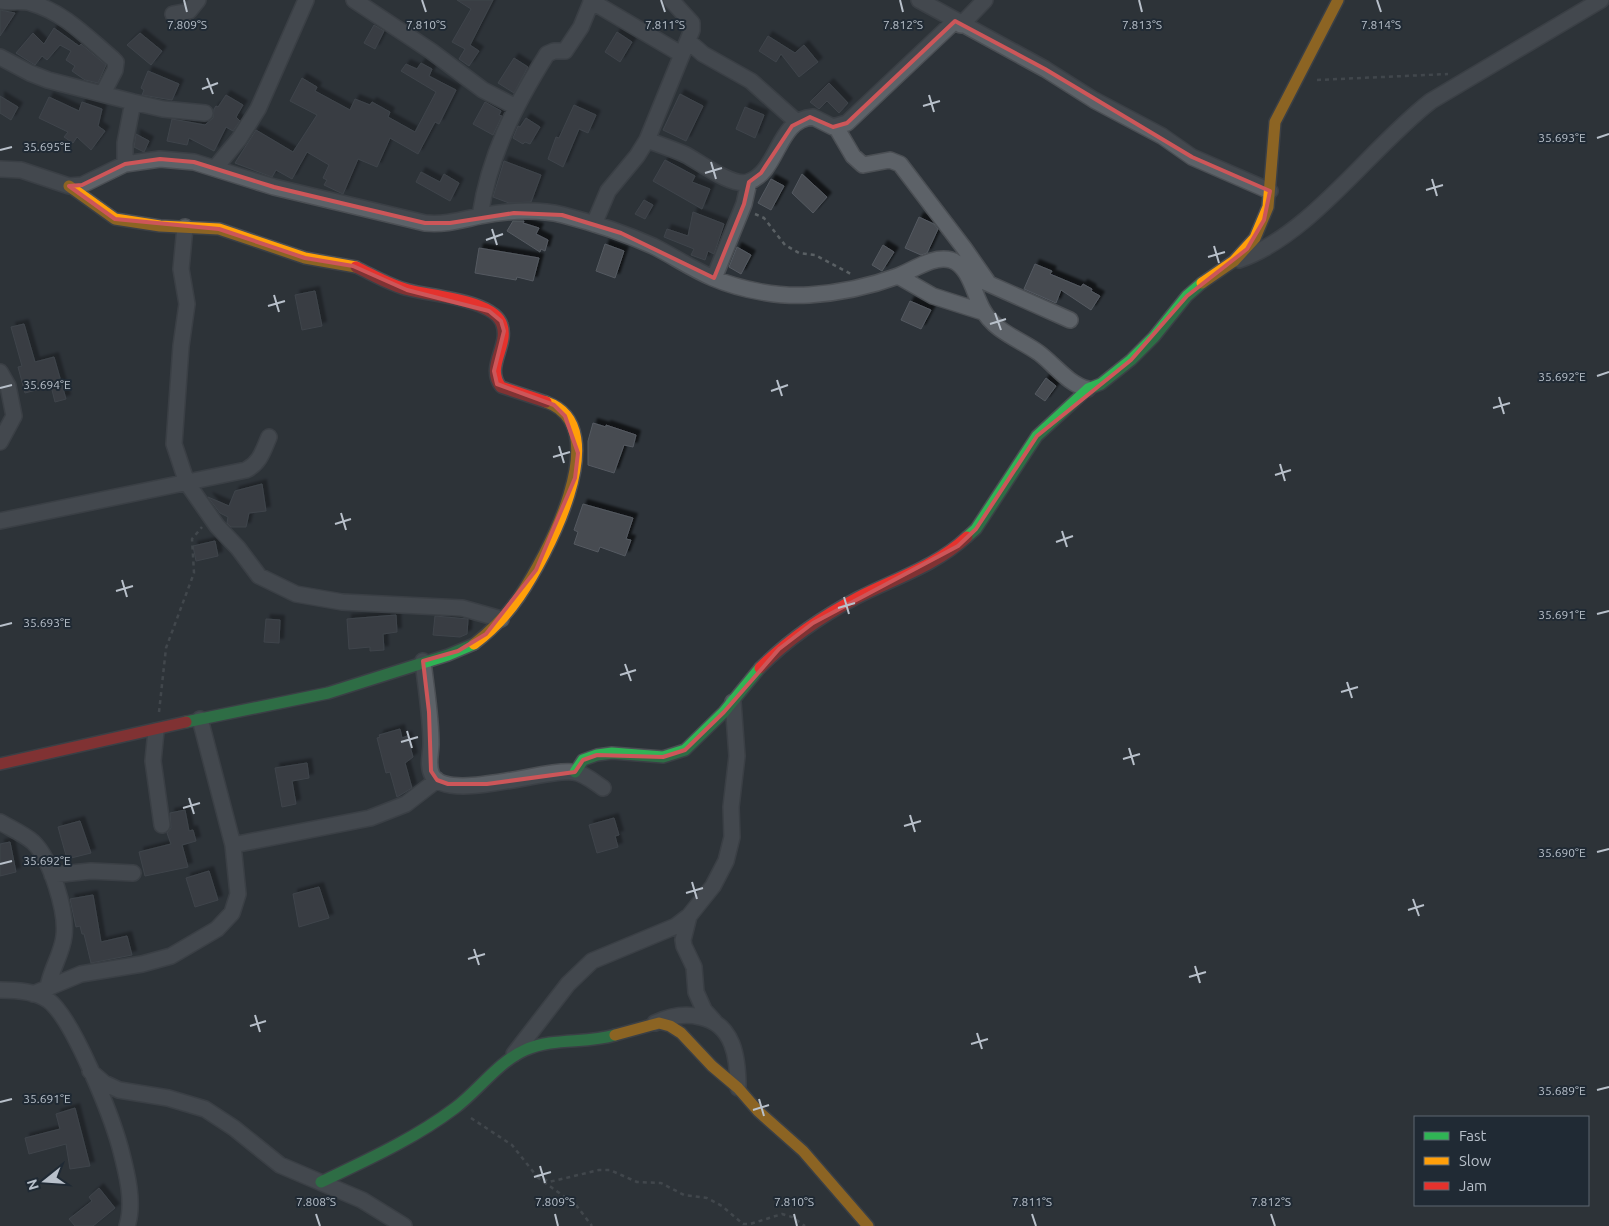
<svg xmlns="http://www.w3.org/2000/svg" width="1609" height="1226" font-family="Ubuntu,sans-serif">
  <defs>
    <filter id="shadow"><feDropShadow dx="4.5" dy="-4.5" stdDeviation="1" flood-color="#0009"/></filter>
  </defs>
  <rect width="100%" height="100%" fill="#2d3339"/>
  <path fill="#464b51" stroke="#555a61" filter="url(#shadow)" d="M457 0H493L470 45 479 51 469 66 459 59 465 49 452 42 471 9Z
    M0 10 15 13 0 36Z
    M374 25 384 31 375 49 364 43Z
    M54 28 79 46 81 44 106 65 98 83 85 80 72 71 75 66 66 60 71 51 60 45 47 60 42 56 35 65 16 53 33 33 44 44Z
    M617 32 632 42 620 62 605 52Z
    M140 33 162 51 151 65 127 45Z
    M768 36 795 53 804 45 818 62 799 77 781 54 776 62 759 51Z
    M514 58 528 67 514 93 498 83Z
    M421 63 432 69 429 76 456 90 439 124 435 122 418 154 390 138 377 167 358 159 343 194 324 185 327 180 323 178 329 165 307 152 292 179 276 170 272 177 235 163 256 130 293 152 317 115 290 101 302 78 317 87 315 91 350 110 355 99 370 105 372 102 390 112 388 117 415 132 436 92 401 71 406 64 417 69Z
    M148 71 179 84 172 100 142 95 144 90 141 88Z
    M829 83 848 103 839 113 827 101 819 109 810 102Z
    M680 94 703 106 686 141 663 130Z
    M226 95 243 105 236 117 240 121 233 131 226 127 214 151 189 138 187 145 167 141 172 119 205 125 213 118 214 109 216 106 218 107Z
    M0 96 18 107 11 120 0 113Z
    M49 97 79 111 82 102 102 109 98 126 105 131 91 150 77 137 73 143 64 137 68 132 39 118Z
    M485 102 501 111 499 115 502 116 493 135 473 124Z
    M574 105 596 115 588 133 579 129 563 167 548 159 556 137 559 138Z
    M745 107 764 115 755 138 736 129Z
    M526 118 540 127 530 144 525 142 523 144 513 138 518 126 520 127Z
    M136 134 149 141 144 152 134 147Z
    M665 160 695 176 692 182 710 189 702 209 653 181Z
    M504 161 541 175 531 202 509 203 493 197Z
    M421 172 440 182 444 174 459 183 450 201 416 182Z
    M802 174 827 197 813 213 792 193Z
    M771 179 784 186 771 210 758 203Z
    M644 200 653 205 645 219 635 214Z
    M693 212 724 224 714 254 708 251 705 260 691 255 694 249 664 237 667 229 688 236Z
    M919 217 934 224 938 229 927 253 921 255 905 248Z
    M513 221H524L523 223 539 228 536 234 548 240 545 251 541 249 540 252 507 231Z
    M605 244 624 251 615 278 596 271Z
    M883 245 894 252 882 271 872 265Z
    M737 247 751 255 741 274 729 267Z
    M479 248 539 258 533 281 517 277 516 280 475 273Z
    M1035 264 1052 271 1050 274 1081 287 1083 284 1092 289 1091 291 1100 296 1091 310 1061 290 1056 303 1024 289Z
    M315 291 322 326 302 330 295 295Z
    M910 301 931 310 921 329 901 320Z
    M24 324 35 362 54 357 66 399 55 402 51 386 25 393 18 367 22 366 11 327Z
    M1046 378 1056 386 1045 401 1035 394Z
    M593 423 606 427V425L636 435 633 447 624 445 614 473 588 465V441Z
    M262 484 266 511 249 513 246 527H231L227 523 228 517 220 513 208 497 229 506 235 491Z
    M583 504 633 518 626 539 631 540 625 556 600 547 598 552 574 544 578 532 574 530Z
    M215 541 218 556 196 561 193 546Z
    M396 615 397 632 383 634 384 650 370 651V647L349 649 347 619Z
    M435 616 468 619 467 634 460 637 433 635Z
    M266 619 280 620 279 643 264 642Z
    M400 729 402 738 407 736 413 757 405 763 412 788 397 797 390 772 386 773 377 738 380 737 379 735Z
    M307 763 309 778 292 781 296 804 282 807 275 768Z
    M185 810 189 831 193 830 196 841 182 845 188 867 145 876 139 852 171 844 167 833 171 828 170 813Z
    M614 818 619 835 615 836 618 847 597 853 589 825Z
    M80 821 91 853 67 859 58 827Z
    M10 842 16 872 0 876V844Z
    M209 871 218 900 195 907 186 878Z
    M319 887 329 918 299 927 293 894Z
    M93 895 101 942 127 936 132 955 91 963 84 934H82L80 926 76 927 70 899Z
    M75 1108 90 1166 70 1169 66 1144 29 1154 25 1138 60 1129 56 1114Z
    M99 1188 115 1208 93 1226H75L69 1219 92 1201 89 1197Z"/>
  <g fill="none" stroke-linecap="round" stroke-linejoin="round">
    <defs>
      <path id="street" d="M354 0 431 51 483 90 516 107
        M919 0 1045 69 1094 100 1162 136 1192 157 1270 191
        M0 1C10 3 21 0 31 3 64 12 88 38 113 59L116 62 115 70 103 93
        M591 1 681 54
        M173 14 189 11 198 0
        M961 25 985 0
        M688 41 703 54 751 81 797 122
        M0 57 30 73 48 80 133 102 163 109 205 113
        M836 127 853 156 863 165 890 160 900 164 964 248 987 281
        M647 140C660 145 673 149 686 155 701 163 732 187 748 182 779 172 777 119 813 117L833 127 847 123 955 21
        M125 164V143L133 102
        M216 167 239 139 258 109 306 0
        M0 169 21 170 69 186 82 185 125 164 160 159 194 162 274 187 425 223C445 225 461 220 480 216 506 211 538 209 563 215 594 223 624 233 653 246 673 256 692 269 713 278 741 290 779 297 809 295 838 293 871 286 898 276 914 270 933 255 951 260 970 266 974 295 983 310 994 331 1021 340 1039 353 1055 365 1068 384 1088 389
        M480 216C489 156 515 105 547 54L554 51H565L581 27 592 0
        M594 224 608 191 637 156 647 140 692 30V23L671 0
        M185 227 181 269 187 304 181 346 174 444 187 483 217 526 238 548 259 576 296 594 342 602 462 608 501 619
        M1239 260C1311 235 1371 147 1431 101L1601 0
        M898 276 933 296 983 312
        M714 278 744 204 749 182
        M978 279 1070 320
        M0 372 8 386 14 416 0 442
        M0 521 246 470C260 463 263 451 269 437
        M423 661C426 689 431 716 431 744 431 754 427 765 432 775 448 803 546 768 573 772 584 773 594 782 603 788
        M156 731 153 761 162 825
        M0 822C10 828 24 834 33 842 51 859 67 912 64 936 62 954 51 969 48 987
        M233 845 370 818 406 804 437 780
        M52 875 91 871 133 873
        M689 916 683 940 684 946 694 967 696 992 704 1010 714 1021
        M0 990C16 990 35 991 48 1000 73 1018 111 1115 120 1147 126 1170 135 1202 127 1226
        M33 994 81 974 142 964 171 956 217 929 232 913 238 894 233 845 200 719
        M655 1023C670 1016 684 1013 700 1017 734 1024 738 1058 738 1088
        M514 1054 568 984 592 961 676 926 689 916 713 886 726 861 732 837 731 807 737 756 733 702
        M90 1071 104 1083 119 1090 168 1098 205 1109 234 1128 280 1165 362 1200 404 1226"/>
      <path id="fast" d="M967 537 976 529 1037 436 1088 389 1101 384 1131 360 1154 337 1187 296 1202 283
        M186 722 328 693 448 655 474 644
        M575 772 583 760 597 755 612 753 663 757 685 750 724 712 760 668
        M321 1182C367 1160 414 1139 455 1108 478 1091 498 1062 525 1050 554 1037 586 1044 615 1035"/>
      <path id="slow" d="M69 186 115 219 160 226 219 229 305 258 356 267
        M1202 283 1234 261 1255 238 1268 207 1275 122 1338 0
        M474 644C491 631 506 616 519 597 544 560 618 427 546 402
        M615 1035 659 1023 670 1026 681 1033 712 1066 738 1088 758 1111 803 1151 868 1226"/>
      <path id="jam" d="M356 267C373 275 391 286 409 290 431 296 495 300 502 325 509 346 485 367 501 387L546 402
        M760 668C789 639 821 617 857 598 894 579 936 566 967 537
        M0 764 186 722"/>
    </defs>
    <use href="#street" stroke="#4b4f54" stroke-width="18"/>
    <use href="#fast" stroke="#4b4f54" stroke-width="14"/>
    <use href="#slow" stroke="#4b4f54" stroke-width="14"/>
    <use href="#jam" stroke="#4b4f54" stroke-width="14"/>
    <path stroke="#5a6064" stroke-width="2.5" stroke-dasharray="4 4" stroke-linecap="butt" d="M1317 80 1448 74
      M755 214 764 218 785 245 799 253 815 255 851 274
      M159 712 166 648 194 573 192 539 202 527
      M471 1118 512 1145 535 1174 549 1182 599 1170H610L637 1182 661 1183 684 1195 707 1198 722 1206 743 1224H750L782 1214 792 1217 805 1226
      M537 1177 576 1205 592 1226"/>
    <use href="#street" stroke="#5d6268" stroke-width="15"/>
    <use href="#fast" stroke="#30b455" stroke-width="11"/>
    <use href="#slow" stroke="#ff9f0a" stroke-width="11"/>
    <use href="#jam" stroke="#e5322d" stroke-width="11"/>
  </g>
  <path d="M0 0H1609V1226H0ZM955 21 1045 69 1192 157 1270 191 1264 220 1247 249 1187 296 1131 360 1037 436 976 529 958 546 813 623 779 649 724 712 685 750 663 757 597 755 583 760 575 772 487 784H448L437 780 431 771 429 712 423 661 458 651 486 634 536 570 575 478 578 453 565 416 554 405 497 384 494 371 504 331 501 321 489 311 407 290 353 266 305 258 219 229 115 219 69 186 82 185 125 164 160 159 194 162 274 187 425 223H450L514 213 562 215 621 233 714 278 744 204 749 182 761 173 792 126 810 117 833 127 847 123Z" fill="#2d3339" fill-opacity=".55" fill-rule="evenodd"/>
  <path fill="none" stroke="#cd5659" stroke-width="4" stroke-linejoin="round" d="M955 21 1045 69 1192 157 1270 191 1264 220 1247 249 1187 296 1131 360 1037 436 976 529 958 546 813 623 779 649 724 712 685 750 663 757 597 755 583 760 575 772 487 784H448L437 780 431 771 429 712 423 661 458 651 486 634 536 570 575 478 578 453 565 416 554 405 497 384 494 371 504 331 501 321 489 311 407 290 353 266 305 258 219 229 115 219 69 186 82 185 125 164 160 159 194 162 274 187 425 223H450L514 213 562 215 621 233 714 278 744 204 749 182 761 173 792 126 810 117 833 127 847 123Z"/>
  <path fill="none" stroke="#b8c0ca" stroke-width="2" d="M184 0 187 12M422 0 426 12M661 0 665 12M900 0 903 12M1139 0 1142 12M1377 0 1381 12M207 78 213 94M202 89 218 83M929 95 934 112M923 106 940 101M1597 138 1609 134M0 150 12 147M711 162 716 179M705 173 722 168M1432 179 1437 196M1426 190 1443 185M492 229 497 245M486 240 503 234M1214 246 1219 263M1208 257 1225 252M274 295 279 312M268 306 285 301M995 313 1001 330M990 324 1006 319M1597 376 1609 372M777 380 782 396M0 388 12 385M771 391 788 385M1499 397 1504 414M1493 408 1510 403M559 446 564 463M553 457 570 452M1280 464 1285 481M1275 475 1291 470M341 513 346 530M335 524 351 519M1062 531 1067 547M1056 542 1073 536M122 580 127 597M116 591 133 586M844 597 849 614M838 608 855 603M1597 614 1609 611M0 626 12 623M625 664 631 681M620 675 636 670M1347 682 1352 698M1341 692 1358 687M407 731 412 748M401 742 418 737M1129 748 1134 765M1123 759 1140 754M189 798 194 814M183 808 200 803M910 815 915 832M904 826 921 821M1597 852 1609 849M0 864 12 861M692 882 697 899M686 893 703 888M1413 899 1419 916M1408 910 1424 905M474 949 479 965M468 959 485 954M1195 966 1200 983M1189 977 1206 972M255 1015 260 1032M250 1026 266 1021M977 1033 982 1049M971 1044 988 1039M1597 1090 1609 1087M759 1099 764 1116M0 1102 12 1099M753 1110 769 1105M540 1166 545 1183M534 1177 551 1172M316 1214 320 1226M555 1214 558 1226M794 1214 797 1226M1032 1214 1036 1226M1271 1214 1275 1226"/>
  <g font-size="12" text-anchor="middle" fill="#b8c0ca" stroke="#202a34" stroke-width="4" stroke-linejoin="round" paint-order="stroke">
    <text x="187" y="29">7.809°S</text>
    <text x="426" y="29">7.810°S</text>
    <text x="665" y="29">7.811°S</text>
    <text x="903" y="29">7.812°S</text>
    <text x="1142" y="29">7.813°S</text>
    <text x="1381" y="29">7.814°S</text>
    <text x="1562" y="142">35.693°E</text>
    <text x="47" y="151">35.695°E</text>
    <text x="1562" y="381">35.692°E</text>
    <text x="47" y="389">35.694°E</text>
    <text x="1562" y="619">35.691°E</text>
    <text x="47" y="627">35.693°E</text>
    <text x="1562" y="857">35.690°E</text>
    <text x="47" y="865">35.692°E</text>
    <text x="1562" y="1095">35.689°E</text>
    <text x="47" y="1103">35.691°E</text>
    <text x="316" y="1206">7.808°S</text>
    <text x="555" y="1206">7.809°S</text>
    <text x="794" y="1206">7.810°S</text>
    <text x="1032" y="1206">7.811°S</text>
    <text x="1271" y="1206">7.812°S</text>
  </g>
  <rect x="1414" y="1116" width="175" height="90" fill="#202a34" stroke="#5d6670"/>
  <rect x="1424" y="1132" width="25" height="8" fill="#30b455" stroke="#5d6670"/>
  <text x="1459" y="1141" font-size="15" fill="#b8c0ca">Fast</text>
  <rect x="1424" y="1157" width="25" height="8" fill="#ff9f0a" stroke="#5d6670"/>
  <text x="1459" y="1166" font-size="15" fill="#b8c0ca">Slow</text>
  <rect x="1424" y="1182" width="25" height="8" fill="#e5322d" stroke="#5d6670"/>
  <text x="1459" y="1191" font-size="15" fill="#b8c0ca">Jam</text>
  <g transform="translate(45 1181) rotate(253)" stroke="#202a34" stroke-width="4" paint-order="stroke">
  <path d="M0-4L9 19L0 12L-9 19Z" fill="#b8c0ca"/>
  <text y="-8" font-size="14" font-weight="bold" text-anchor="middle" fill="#b8c0ca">N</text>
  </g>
</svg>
